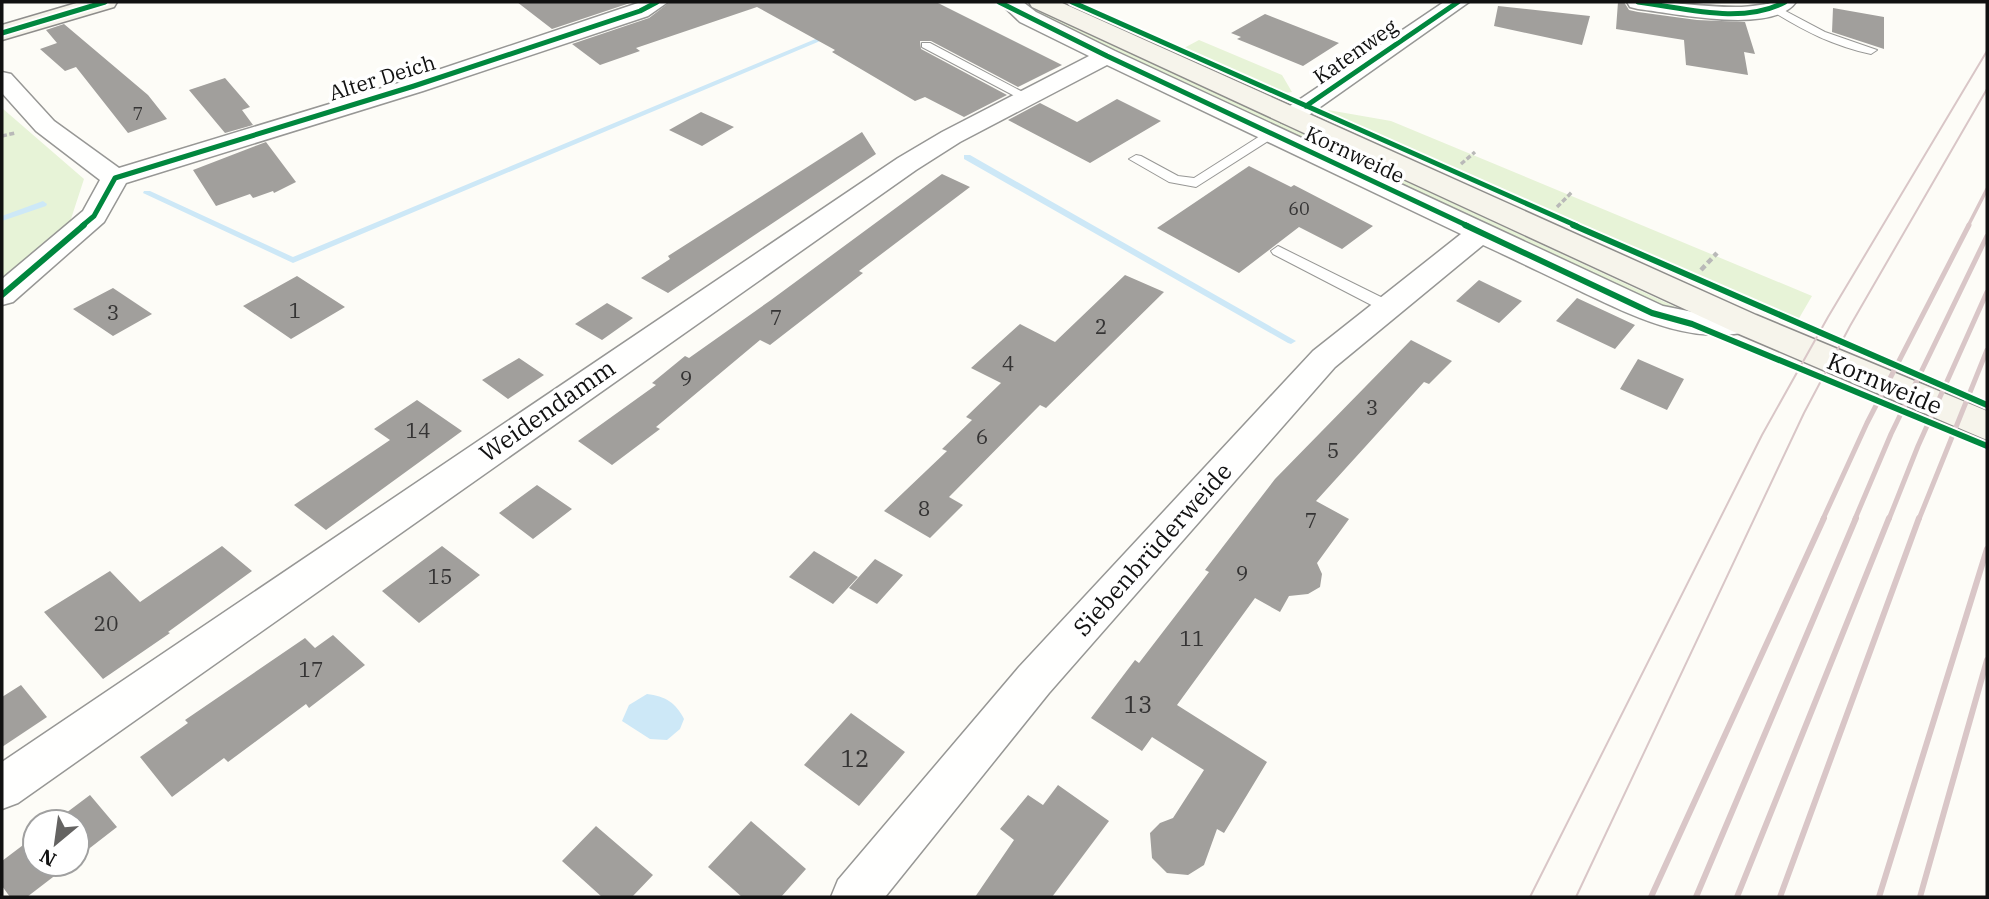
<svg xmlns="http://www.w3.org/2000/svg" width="1989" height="899" font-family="'IBM Plex Serif',serif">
  <rect width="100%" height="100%" fill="#fdfcf7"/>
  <path fill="#e7f3d7" d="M1025 4 1697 317 1683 318 1032 15Z
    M1199 40 1282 75 1292 92 1285 93 1184 48Z
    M2 108 84 179 70 222 2 281Z
    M1328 110 1391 121 1812 296 1798 320 1330 114Z"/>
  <path fill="#cde8f7" d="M647 694C665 696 676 703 684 719L680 729 667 740 650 739 622 721 629 705Z"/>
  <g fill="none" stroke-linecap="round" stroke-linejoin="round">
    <path fill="#cde8f7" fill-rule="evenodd" d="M830 33 833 35 832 36 293 263 143 193 144 191H150L293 257Z
      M964 155H970L1296 341 1291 344 1288 343 964 159Z
      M43 201 47 204 46 206 2 221V216Z"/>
  </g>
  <path fill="#a19f9c" d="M517 2H633L552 29Z
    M670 2H936L1062 65 1018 87 931 41H920L921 49 1007 95 964 117 925 97 915 101 832 52 835 50 757 7 636 48 640 51 600 65 572 44 649 18Z
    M1618 2H1624L1629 10 1638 12 1697 20 1745 22 1755 54 1744 52 1748 75 1686 65 1684 40 1616 29Z
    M1498 6 1590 16 1582 45 1494 26Z
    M1833 8 1884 17V49L1832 32Z
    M1265 14 1339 43 1303 66 1237 39 1241 37 1231 33Z
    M64 24 148 95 167 119 128 133 76 67 65 71 40 49 57 43 46 30Z
    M225 78 250 107 242 110 253 125 225 133 189 90Z
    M1117 99 1161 121 1090 163 1008 120 1040 103 1077 122Z
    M701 112 734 127 702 146 669 130Z
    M862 132 876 154 668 293 641 278 670 259 668 256Z
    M266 142 296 182 274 193 273 191 253 198 250 194 216 206 193 170Z
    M1249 166 1291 187 1294 185 1373 226 1342 249 1299 227 1239 273 1157 228Z
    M942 174 970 187 859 271 863 273 770 345 760 340 656 427 660 429 612 465 578 441 656 385 652 383 685 356 689 358 771 300Z
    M1125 275 1164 292 1046 408 1040 405 949 497 963 505 930 538 884 511 947 451 942 449 972 420 966 417 1001 383 971 368 1020 324 1055 342Z
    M297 276 345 307 291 339 243 306Z
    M1479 280 1522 301 1499 323 1456 301Z
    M113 288 152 314 113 336 73 309Z
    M1577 298 1635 325 1615 349 1556 321Z
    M607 303 633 318 602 340 575 324Z
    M1411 340 1452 361 1429 384 1424 382 1316 501 1349 519 1317 563 1322 574 1320 587 1308 594 1289 596 1280 612 1255 598 1177 705 1267 762 1224 833 1217 829 1204 865 1188 875 1167 873 1152 858 1150 833 1160 823 1173 818 1204 770 1152 737 1142 751 1091 718 1135 660 1139 663 1209 572 1205 570 1275 479Z
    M519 358 544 375 508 399 482 380Z
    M1638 359 1684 379 1667 410 1620 389Z
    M417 400 462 431 326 530 294 505 390 440 374 429Z
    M537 485 572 509 533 539 499 513Z
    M222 546 252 571 168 632 170 633 103 679 44 612 110 571 140 602Z
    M442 546 480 575 419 623 382 591Z
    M814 551 858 577 833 604 789 577Z
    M875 559 903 575 877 604 849 588Z
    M333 635 365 665 309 708 306 704 228 762 224 758 172 797 140 757 188 723 185 720 305 638 315 648Z
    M21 685 47 717 2 747V697Z
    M851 713 905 752 859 806 804 765Z
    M1058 785 1109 821 1052 897H975L1014 840 1000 829 1028 795 1043 805Z
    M90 795 117 827 77 858V822H54Z
    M751 821 806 869 781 897H742L708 867Z
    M596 826 653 875 632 897H602L562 861Z
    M35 836V864H70L27 897H10L2 886V861Z"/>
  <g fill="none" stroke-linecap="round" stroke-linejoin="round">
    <defs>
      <path id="service" d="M1776 6 1825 32 1877 50 1871 54C1834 46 1804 31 1772 11L1770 9Z
        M922 43H930L1034 98 1032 101H1024L922 47Z
        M1271 129 1277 133 1276 136 1196 187 1169 182 1129 159 1136 155 1141 156 1178 176 1194 178Z
        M1278 246 1393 303 1396 307 1393 311H1383L1273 254 1271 251Z"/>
      <path id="minor" d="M641 2H668L648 16 423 91 126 183 104 222 13 302 2 305V279L83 211 100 180 36 131 2 93V72L11 74 54 121 119 168 405 81Z
        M999 2H1023L1036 12 1115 51 1663 306 1698 313H1744L1755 316 1760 323 1755 330C1693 347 1635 317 1580 291 1548 276 1516 260 1483 245L1335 367 1049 693 885 897H831L838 880 1019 667 1313 351 1461 234 1107 65 960 142 916 170 18 803 2 809V762L898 158 942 132 1089 56 1020 22Z
        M1444 2H1469L1299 122 1290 125 1281 122 1277 117 1281 112Z
        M1627 2C1664 0 1700 7 1736 7 1757 7 1775 1 1796 2 1773 35 1673 13 1638 9L1630 7Z"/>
      <path id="secondary" d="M80 2H117L114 7 2 40V25Z
        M1029 2H1060L1756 315 1987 411V440L1732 331 1032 7Z"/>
    </defs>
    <use href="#service" stroke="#979795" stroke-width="2"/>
    <use href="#minor" stroke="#979795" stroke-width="3"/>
    <use href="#secondary" stroke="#8e8d8b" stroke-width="3"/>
    <path stroke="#b9b9b8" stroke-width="3.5" stroke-dasharray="5 2.5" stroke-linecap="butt" d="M2 136 15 133
      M1461 164 1475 152
      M1557 207 1572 192"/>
    <path stroke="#b9b9b8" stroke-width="4.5" stroke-dasharray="6 3.5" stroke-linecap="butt" d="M1701 270 1717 253"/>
    <use href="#service" fill="#fffffe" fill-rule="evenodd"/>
    <use href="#minor" fill="#fffffe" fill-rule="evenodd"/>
    <use href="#secondary" fill="#f6f4eb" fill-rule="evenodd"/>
    <path stroke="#d9c6c7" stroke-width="2" d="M1530 897 1762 435 1828 317 1987 51
      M1576 897 1804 413 1850 326 1987 89"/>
    <path stroke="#d9c6c7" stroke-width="3.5" d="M1968 226 1987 189"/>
    <path stroke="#d9c6c7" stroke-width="5" d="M1823 519 1867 423 1969 225
      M1855 519 1891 434 1987 236
      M1889 519 1918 446 1987 292
      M1919 519 1987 350"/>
    <path stroke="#d9c6c7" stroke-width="6" d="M1651 897 1824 518
      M1696 897 1856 518
      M1737 897 1889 518
      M1780 897 1919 518
      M1879 897 1987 549
      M1920 897 1987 660"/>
    <defs>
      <path id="cycleway-far1" d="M999 2 1107 56 1468 226
        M1072 2 1577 226
        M1638 2C1685 8 1741 25 1785 2
        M2 33 105 2
        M1306 106 1458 2
        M82 226 94 216 115 178 414 86 640 11 657 2"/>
      <path id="cycleway" d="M1465 225 1652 313 1692 324 1987 446
        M1573 225 1987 405
        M2 295 84 225"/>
    </defs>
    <use href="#cycleway-far1" stroke="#fff" stroke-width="9"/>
    <use href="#cycleway" stroke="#fff" stroke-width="10"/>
    <use href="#cycleway-far1" stroke="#00873e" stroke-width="5"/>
    <use href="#cycleway" stroke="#00873e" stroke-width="6"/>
  </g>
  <g text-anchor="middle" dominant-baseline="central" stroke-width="7" stroke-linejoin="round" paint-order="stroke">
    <g font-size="18" fill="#353434">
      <text x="138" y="113">7</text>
      <text x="1299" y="208">60</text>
    </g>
    <g font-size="21" fill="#111" stroke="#fff">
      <text transform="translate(1355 51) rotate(-35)">Katenweg</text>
      <text transform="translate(382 77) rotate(-17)">Alter Deich</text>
      <text transform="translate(1355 154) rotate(25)">Kornweide</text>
    </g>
    <g font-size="21" fill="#353434">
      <text x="295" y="310">1</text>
      <text x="113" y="312">3</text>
      <text x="776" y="317">7</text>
      <text x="1101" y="326">2</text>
      <text x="1008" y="363">4</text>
      <text x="686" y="378">9</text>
      <text x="1372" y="407">3</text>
      <text x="418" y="430">14</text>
      <text x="982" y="436">6</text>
      <text x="1333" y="450">5</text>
      <text x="924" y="508">8</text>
      <text x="1311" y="520">7</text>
      <text x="1242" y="573">9</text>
      <text x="440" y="576">15</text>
      <text x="106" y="623">20</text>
      <text x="1192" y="638">11</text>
      <text x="311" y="669">17</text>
    </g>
    <g font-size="24" fill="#111" stroke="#fff">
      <text transform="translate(1885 383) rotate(23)">Kornweide</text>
      <text transform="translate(547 410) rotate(-35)">Weidendamm</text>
      <text transform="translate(1152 549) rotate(-48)">Siebenbrüderweide</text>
    </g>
    <g font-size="24" fill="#353434">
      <text x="1138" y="704">13</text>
      <text x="855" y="758">12</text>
    </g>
  </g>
  <rect width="1989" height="899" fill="none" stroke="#111111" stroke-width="7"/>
  <g transform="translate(56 843) rotate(209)"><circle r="33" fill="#ffffff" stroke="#a0a0a0" stroke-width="2"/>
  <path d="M0-5L12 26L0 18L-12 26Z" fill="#646362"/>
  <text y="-10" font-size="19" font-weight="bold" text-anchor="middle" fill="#111111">N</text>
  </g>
</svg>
